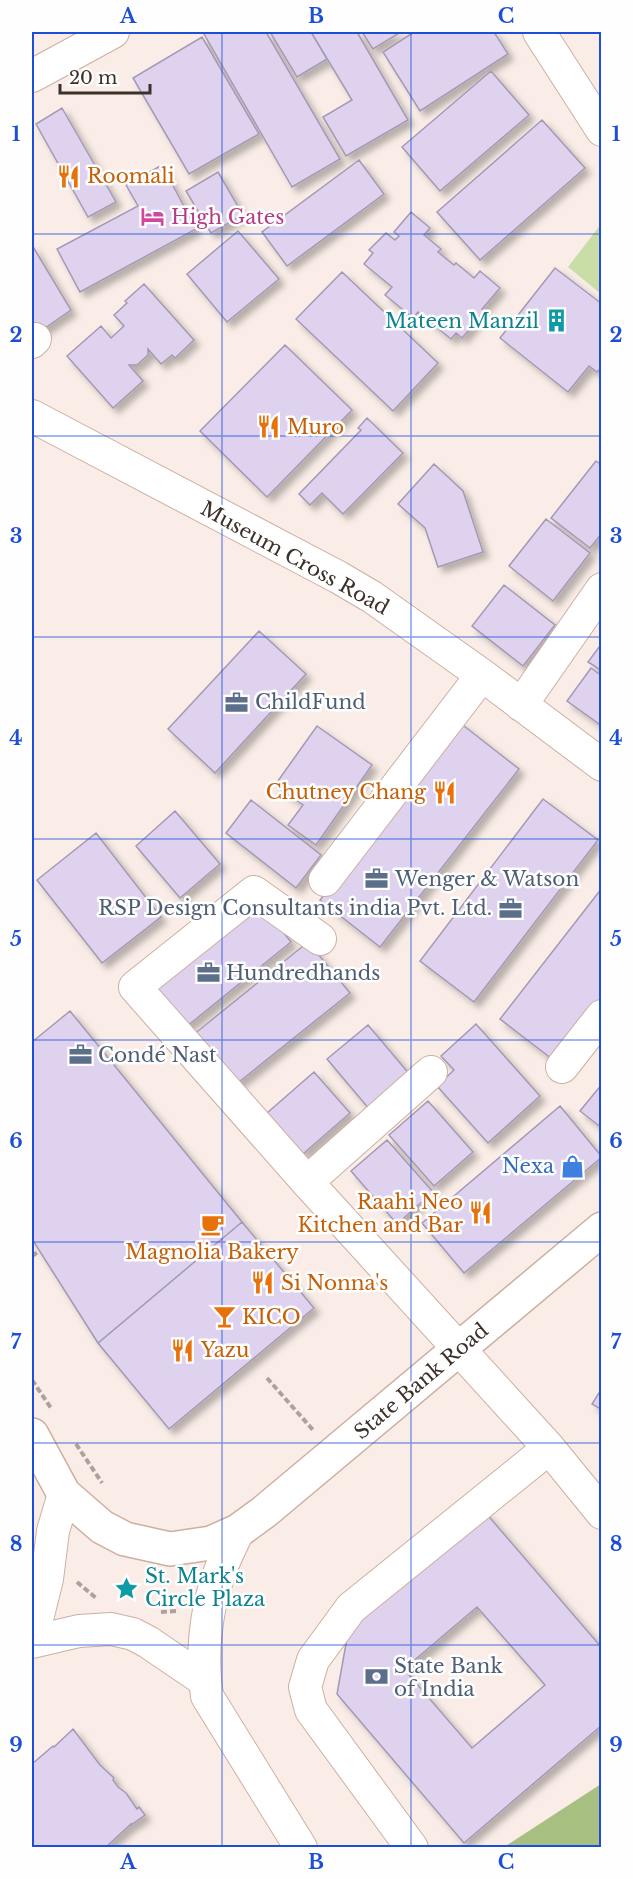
<svg xmlns="http://www.w3.org/2000/svg" width="633" height="1879" font-family="'Libre Baskerville',serif">
  <defs>
    <filter id="shadow"><feDropShadow dx="5.5" dy="5.5" stdDeviation="3" flood-color="#0004"/></filter>
  </defs>
  <rect width="100%" height="100%" fill="#faede7"/>
  <path fill="#c9dea7" d="M601 224V294L568 267Z"/>
  <path fill="#a7bf80" d="M601 1784V1847H504Z"/>
  <path fill="#ded2ef" stroke="#a499b4" stroke-width="1.5" fill-rule="evenodd" filter="url(#shadow)" d="M208 32H266L340 159 292 187 204 34Z
    M270 32H311L327 59 297 77Z
    M311 32H357L408 120 346 156 323 117 352 100Z
    M362 32H401L373 49Z
    M414 32H494L508 54 420 111 383 52Z
    M202 37 259 134 189 174 133 78Z
    M491 71 529 115 440 191 402 147Z
    M62 108 116 202 88 217 36 124Z
    M542 120 585 168 480 260 437 212Z
    M359 160 384 194 287 266 262 232Z
    M162 165 196 229 80 292 57 249 138 206 126 185Z
    M218 172 243 215 211 233 186 191Z
    M411 212 430 228 424 235 441 249 438 252 454 265 456 263 474 278 480 271 500 288 482 309 484 312 462 338 456 333 451 339 418 312 413 318 385 295 392 287 364 264 373 253 369 250 386 233 395 240 399 236 394 232Z
    M238 231 279 279 227 322 187 274Z
    M32 245 71 310 32 337Z
    M555 268 602 304V367L597 372 589 366 568 392 500 338Z
    M342 272 438 363 393 411 296 319Z
    M144 284 194 340 175 358 172 355 161 364 148 349V355L137 365H129L143 381 113 408 67 356 101 326 111 338 124 326 114 315 127 303 125 301Z
    M285 345 352 410 267 497 200 431Z
    M367 418 403 453 343 514 322 493 310 505 299 494 361 430 358 428Z
    M596 461 602 465V533L590 548 551 518Z
    M434 464 463 491 483 552 438 567 425 528 398 504Z
    M546 519 590 553 553 601 509 566Z
    M504 585 555 625 523 666 472 626Z
    M259 631 306 674 215 773 168 729Z
    M602 643V671L588 662Z
    M591 668 602 676V726L567 701Z
    M459 722 519 769 380 947 320 900Z
    M317 726 372 765 316 845 288 825 303 805 275 785Z
    M543 799 598 840 474 1002 420 961Z
    M251 800 321 855 296 888 226 833Z
    M175 811 220 864 180 898 136 846Z
    M96 833 161 917 102 963 37 880Z
    M602 888V1003L556 1062 500 1019Z
    M261 904 291 942 186 1027 155 988Z
    M308 942 350 993 234 1086 193 1035Z
    M70 1011 242 1222 98 1343 32 1239V1042Z
    M476 1024 540 1096 488 1143 437 1086 454 1070 441 1056Z
    M368 1025 411 1076 370 1110 327 1059Z
    M314 1072 350 1113 303 1154 267 1113Z
    M602 1084V1128L580 1111Z
    M428 1101 473 1152 434 1186 389 1135Z
    M560 1106 602 1157 464 1273 422 1223Z
    M387 1140 433 1192 397 1224 351 1171Z
    M242 1222 314 1308 169 1429 98 1343Z
    M602 1388V1410L592 1404Z
    M485 1512 602 1648V1725L464 1843 337 1694 349 1627ZM477 1607 545 1685 472 1748 404 1669Z
    M73 1729 100 1765 114 1778 113 1780 118 1787 126 1793 137 1809 139 1807 145 1815 131 1825V1824L105 1848H32V1764L53 1746 54 1747Z"/>
  <g fill="none" stroke-linecap="round" stroke-linejoin="round">
    <defs>
      <path id="minor" d="M539 32 602 130
        M32 76 113 32
        M32 342 35 339
        M32 416 338 577 372 597 482 675 602 765
        M521 705 602 589
        M325 880 482 675
        M320 939 254 892 135 987 307 1182 549 1448 602 1513
        M562 1067 602 1016
        M307 1182 431 1072
        M238 1531C231 1546 223 1561 218 1577 205 1613 201 1659 207 1696L301 1848
        M32 1639 47 1579 53 1531 64 1494
        M32 1642 79 1631 111 1629 133 1634 148 1642 204 1680
        M412 1848 311 1710 305 1687 313 1660 351 1608 549 1448"/>
      <path id="major" d="M32 1435 64 1494 102 1527 125 1539 170 1549 211 1543 238 1531 264 1512 602 1229"/>
    </defs>
    <use href="#minor" stroke="#cdafa0" stroke-width="34"/>
    <use href="#major" stroke="#cdafa0" stroke-width="36"/>
    <path stroke="#aea19b" stroke-width="4" stroke-dasharray="6 3" stroke-linecap="butt" d="M32 1256 39 1251
      M267 1378 313 1430
      M32 1380 51 1408
      M76 1444 102 1483
      M77 1582 96 1598
      M161 1612 177 1611"/>
    <use href="#minor" stroke="#fff" stroke-width="32"/>
    <use href="#major" stroke="#fff" stroke-width="33"/>
  </g>
  <path fill="none" stroke="#1d4ed8" stroke-width="1.5" stroke-opacity="0.55" d="M222 32V1848M411 32V1848M32 234H602M32 436H602M32 637H602M32 839H602M32 1040H602M32 1242H602M32 1443H602M32 1645H602"/>
  <defs>
    <symbol id="restaurant-bare" viewBox="-9 -9 18 18"><path d="M-5-6h1v4h1v-4h1v4h1v-4h1v5L-1.5 .5V6h-2V.5L-5-1ZM5-6V6H3V1.5H1.5Q1.5-4 5-6Z" fill="#e8710a" stroke="#fefefe" stroke-width="2.5" paint-order="stroke"/></symbol>
    <symbol id="hotel-bare" viewBox="-9 -9 18 18"><path d="M-6-4.5h1.5V1H6V5H4.5V3h-9V5H-6ZM-4 0a1.8 1.8 0 1 1 3.6 0ZM.5 0V-2.5h3Q6-2.5 6 0Z" fill="#d1479c" stroke="#fefefe" stroke-width="2.5" paint-order="stroke"/></symbol>
    <symbol id="building-bare" viewBox="-9 -9 18 18"><path d="M-4-6H4V6H1V3H-1V6H-4ZM-2.5-4.3h1.7v1.8h-1.7ZM.8-4.3h1.7v1.8H.8ZM-2.5-1h1.7V.8h-1.7ZM.8-1h1.7V.8H.8Z" fill="#0f9aa8" stroke="#fefefe" stroke-width="2.5" paint-order="stroke"/></symbol>
    <symbol id="office-bare" viewBox="-9 -9 18 18"><path d="M-6-3h4V-5.5h4V-3h4V5H-6ZM-1-4.5V-3h2v-1.5ZM-6 0V1H6V0Z" fill="#5c6f8a" stroke="#fefefe" stroke-width="2.5" paint-order="stroke"/></symbol>
    <symbol id="shop-bare" viewBox="-9 -9 18 18"><path d="M-5-2.5h2.3a2.7 3.5 0 0 1 5.4 0H5L5.5 6h-11ZM-1.5-2.5h3a1.5 2.3 0 0 0-3 0Z" fill="#3f7fe0" stroke="#fefefe" stroke-width="2.5" paint-order="stroke"/></symbol>
    <symbol id="cafe-bare" viewBox="-9 -9 18 18"><path d="M-5.5-4.5H6V0H3Q3 3.5 0 3.5H-2.5Q-5.5 3.5-5.5 0ZM3-3.2v2h1.7v-2ZM-6 4.5H4V6H-6Z" fill="#e8710a" stroke="#fefefe" stroke-width="2.5" paint-order="stroke"/></symbol>
    <symbol id="bar-bare" viewBox="-9 -9 18 18"><path d="M-6-5H6L.8 .8V4.5H3.5V6h-7V4.5H-.8V.8Z" fill="#e8710a" stroke="#fefefe" stroke-width="2.5" paint-order="stroke"/></symbol>
    <symbol id="sight-bare" viewBox="-9 -9 18 18"><path d="M0-6L1.8-2.2L6-1.7L2.9 1.2L3.7 5.4L0 3.3L-3.7 5.4L-2.9 1.2L-6-1.7L-1.8-2.2Z" fill="#0f9aa8" stroke="#fefefe" stroke-width="2.5" paint-order="stroke"/></symbol>
    <symbol id="bank-bare" viewBox="-9 -9 18 18"><path d="M-6-4H6V4H-6ZM0-2.3a2.3 2.3 0 1 0 0 4.6a2.3 2.3 0 1 0 0-4.6Z" fill="#5c6f8a" stroke="#fefefe" stroke-width="2.5" paint-order="stroke"/></symbol>
  </defs>
  <g fill-rule="evenodd">
    <use href="#restaurant-bare" x="52" y="160" width="33" height="33"/>
    <use href="#hotel-bare" x="136" y="200" width="33" height="33"/>
    <use href="#building-bare" x="540" y="304" width="33" height="33"/>
    <use href="#restaurant-bare" x="252" y="410" width="33" height="33"/>
    <use href="#office-bare" x="220" y="686" width="33" height="33"/>
    <use href="#restaurant-bare" x="428" y="776" width="33" height="33"/>
    <use href="#office-bare" x="360" y="862" width="33" height="33"/>
    <use href="#office-bare" x="494" y="892" width="33" height="33"/>
    <use href="#office-bare" x="192" y="956" width="33" height="33"/>
    <use href="#office-bare" x="64" y="1038" width="33" height="33"/>
    <use href="#shop-bare" x="556" y="1150" width="33" height="33"/>
    <use href="#restaurant-bare" x="464" y="1196" width="33" height="33"/>
    <use href="#cafe-bare" x="196" y="1208" width="33" height="33"/>
    <use href="#restaurant-bare" x="246" y="1266" width="33" height="33"/>
    <use href="#bar-bare" x="208" y="1300" width="33" height="33"/>
    <use href="#restaurant-bare" x="166" y="1334" width="33" height="33"/>
    <use href="#sight-bare" x="110" y="1572" width="33" height="33"/>
    <use href="#bank-bare" x="360" y="1660" width="33" height="33"/>
  </g>
  <g text-anchor="middle" dominant-baseline="central" stroke-width="5" stroke-linejoin="round" paint-order="stroke">
    <g font-size="20" fill="#c56008" stroke="#fefefe" text-anchor="start">
      <text x="87" y="176">Roomali</text>
      <text x="287" y="427">Muro</text>
      <text x="426" y="792" text-anchor="end">Chutney Chang</text>
      <text x="463" y="1202" text-anchor="end">Raahi Neo<tspan x="463" dy="23">Kitchen and Bar</tspan></text>
      <text x="212" y="1252" text-anchor="middle">Magnolia Bakery</text>
      <text x="281" y="1283">Si Nonna's</text>
      <text x="242" y="1317">KICO</text>
      <text x="201" y="1350">Yazu</text>
    </g>
    <g font-size="20" fill="#b23c85" stroke="#fefefe" text-anchor="start">
      <text x="171" y="217">High Gates</text>
    </g>
    <g font-size="20" fill="#0d838f" stroke="#fefefe" text-anchor="end">
      <text x="539" y="321">Mateen Manzil</text>
      <text x="145" y="1576" text-anchor="start">St. Mark's<tspan x="145" dy="23">Circle Plaza</tspan></text>
    </g>
    <g font-size="20" fill="#3c302a" stroke="#fefefe">
      <text transform="translate(295 558) rotate(29)">Museum Cross Road</text>
      <text transform="translate(421 1381) rotate(-40)">State Bank Road</text>
    </g>
    <g font-size="20" fill="#4e5e75" stroke="#fefefe" text-anchor="start">
      <text x="255" y="702">ChildFund</text>
      <text x="395" y="879">Wenger &amp; Watson</text>
      <text x="492" y="908" text-anchor="end">RSP Design Consultants india Pvt. Ltd.</text>
      <text x="226" y="973">Hundredhands</text>
      <text x="98" y="1055">Condé Nast</text>
      <text x="394" y="1666">State Bank<tspan x="394" dy="23">of India</tspan></text>
    </g>
    <g font-size="20" fill="#366cbe" stroke="#fefefe" text-anchor="end">
      <text x="554" y="1166">Nexa</text>
    </g>
  </g>
  <rect width="633" height="1879" fill="none" stroke="#fefefe" stroke-width="66"/>
  <path d="M60 84v9h90v-9" fill="none" stroke="#3c302a" stroke-width="3"/>
  <text x="69" y="84" font-size="18" fill="#3c302a" stroke="#fefefe" stroke-width="4.5" paint-order="stroke">20 m</text>
  <rect x="33" y="33" width="567" height="1813" fill="none" stroke="#1d4ed8" stroke-width="2"/>
  <g font-size="20" text-anchor="middle" font-weight="bold" fill="#1d4ed8">
    <text x="128" y="23">A</text>
    <text x="316" y="23">B</text>
    <text x="506" y="23">C</text>
    <text x="16" y="141">1</text>
    <text x="616" y="141">1</text>
    <text x="16" y="342">2</text>
    <text x="616" y="342">2</text>
    <text x="16" y="543">3</text>
    <text x="616" y="543">3</text>
    <text x="16" y="745">4</text>
    <text x="616" y="745">4</text>
    <text x="16" y="946">5</text>
    <text x="616" y="946">5</text>
    <text x="16" y="1148">6</text>
    <text x="616" y="1148">6</text>
    <text x="16" y="1349">7</text>
    <text x="616" y="1349">7</text>
    <text x="16" y="1551">8</text>
    <text x="616" y="1551">8</text>
    <text x="16" y="1752">9</text>
    <text x="616" y="1752">9</text>
    <text x="128" y="1869">A</text>
    <text x="316" y="1869">B</text>
    <text x="506" y="1869">C</text>
  </g>
</svg>
